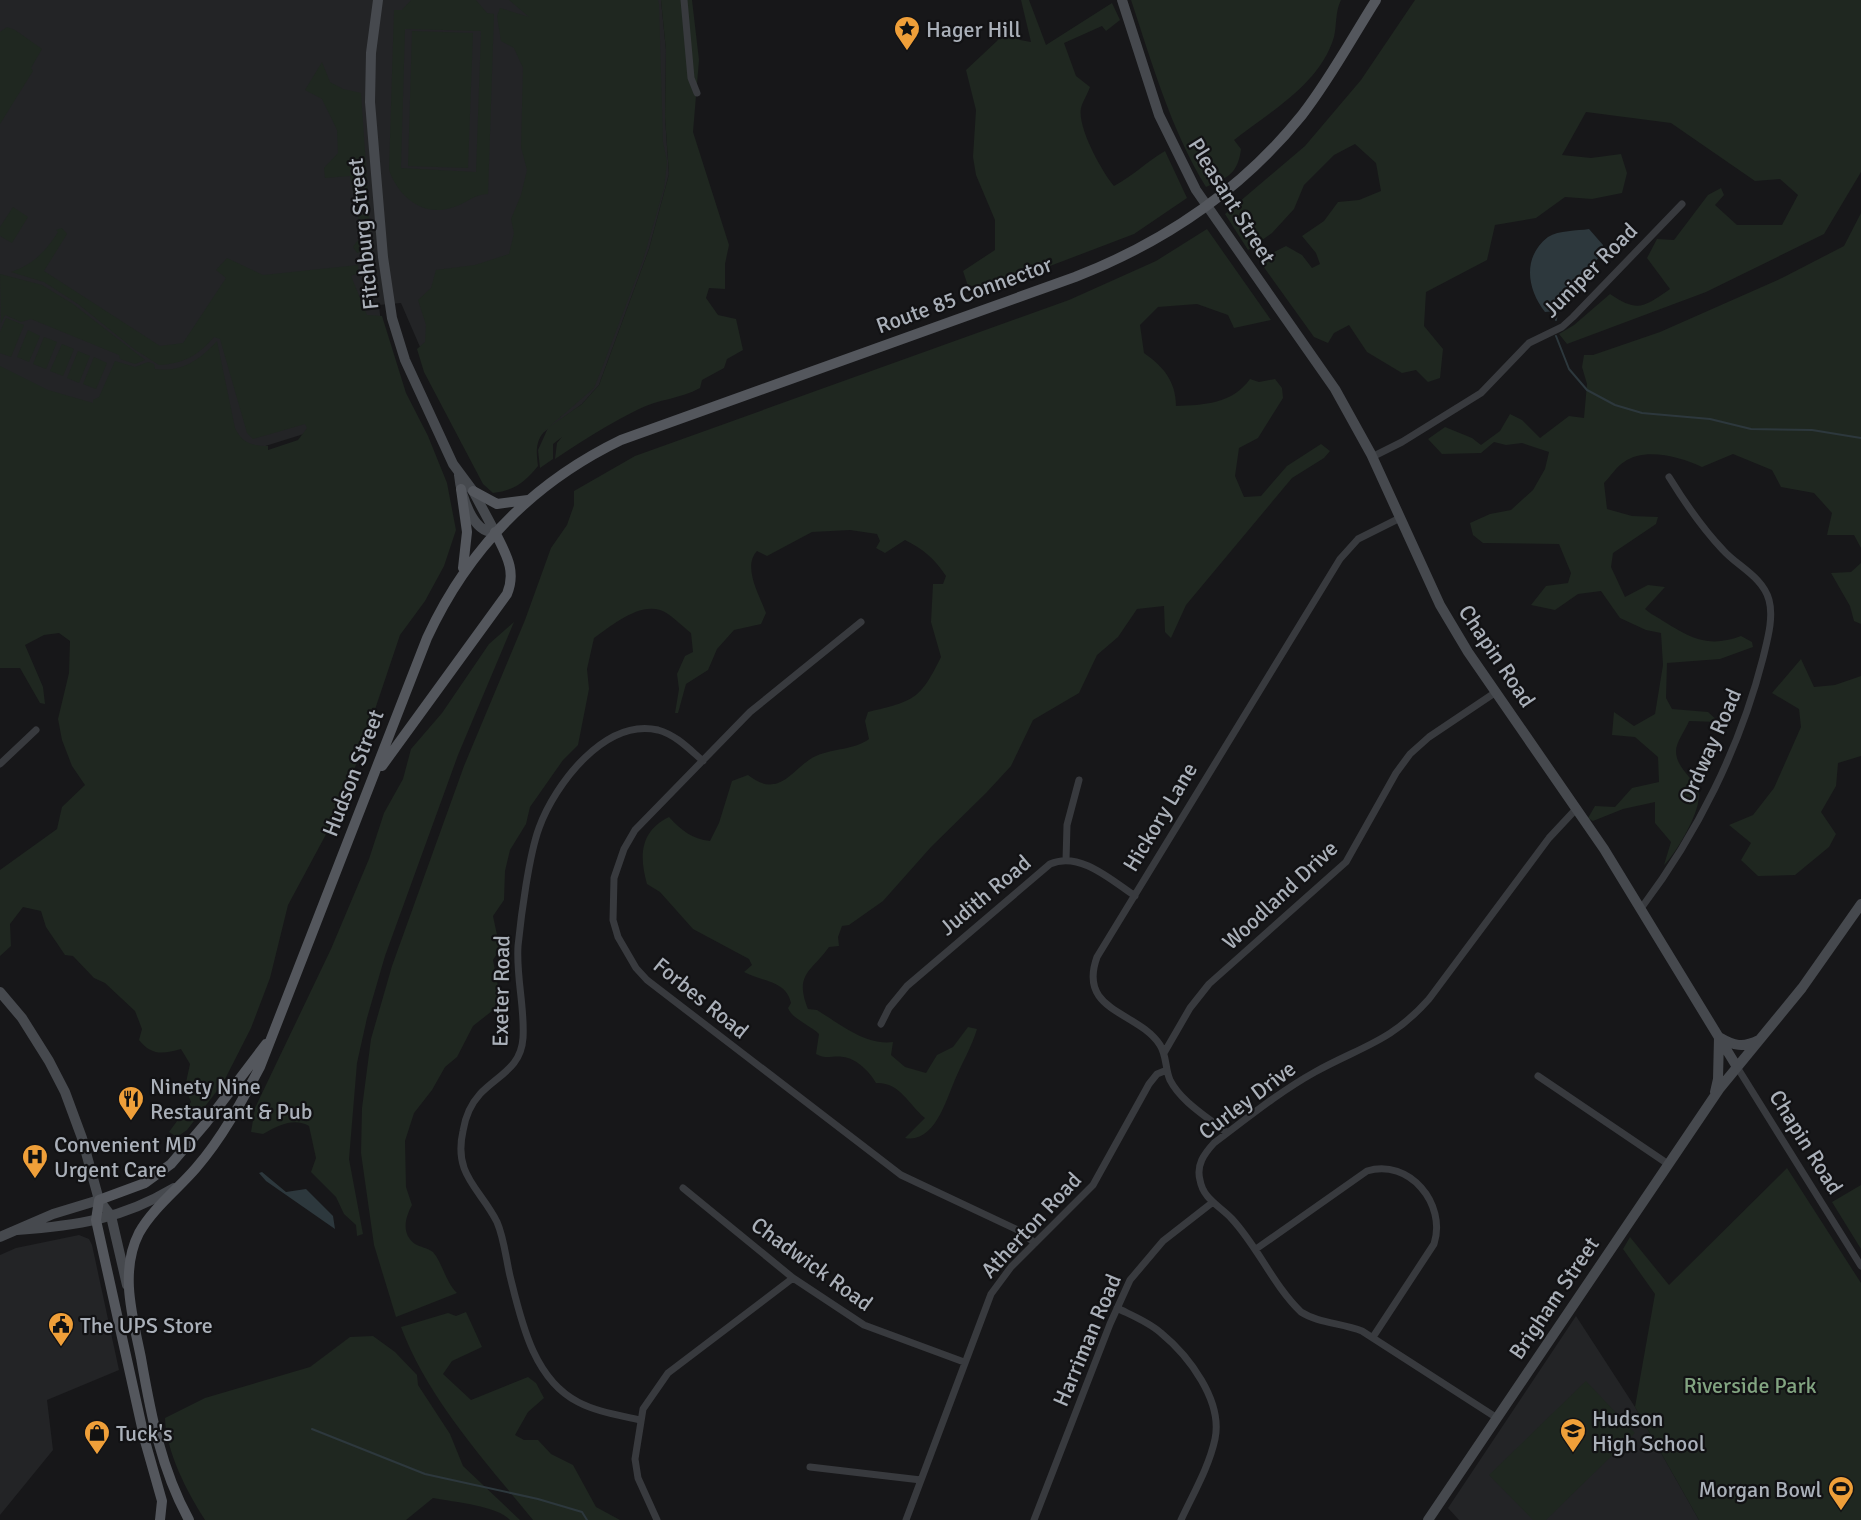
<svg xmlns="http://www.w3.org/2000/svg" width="1861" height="1520" font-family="Signika,sans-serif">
  <rect width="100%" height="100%" fill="#171719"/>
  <path fill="#232426" d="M0 0H661L666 50 665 117 669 174 649 249 599 385 582 404 544 432 462 444 401 303 379 305 390 407 259 448 0 545Z
    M79 1235 89 1239 92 1245 119 1370 47 1400 53 1450 0 1515V1255L16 1248Z
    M1576 1316 1635 1407 1699 1520H1459L1448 1508Z"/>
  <path fill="#1f2720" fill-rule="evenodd" d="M411 0H476L487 13 494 14 488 194C474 194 467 203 454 207 424 218 399 198 389 170L394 10H402ZM405 29 481 31 476 172 401 168Z
    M509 0H658L659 4 663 142 667 162 664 188 643 260 602 368 594 388 549 427 582 404 599 385 649 249 669 174 665 117 666 50 661 0H692L699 60 693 132 729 245 725 264V289L709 288 706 298 718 315 736 319 743 350 727 359 724 368 702 380 700 388C680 399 659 399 639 409 610 423 582 441 555 459L557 443 562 437 553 444V459L540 468 538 450 548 428C535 439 536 451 538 466 525 482 514 491 493 493L483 484 424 372 417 349 425 342 426 325 418 300 431 288 436 270 475 265 509 254 514 233 511 219 521 195 527 170 521 147 523 68 514 48 501 41 497 16 500 8 529 17Z
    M1021 0H1029L1046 45 1112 3 1120 20 1106 31 1102 26 1064 43 1076 76 1090 87C1088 93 1083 101 1081 108 1077 127 1102 172 1114 186 1133 176 1146 162 1165 151L1187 198 1134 234 1029 274 987 285 968 286 963 271 995 250V220L976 175 973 157 976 110 966 70 997 41 1005 27 1020 40 1031 42Z
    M1131 0H1341C1335 12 1337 24 1334 37 1320 84 1271 111 1234 140L1241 149C1238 174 1227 178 1206 187 1171 130 1152 63 1131 0Z
    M1415 0H1861V172L1824 234 1706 292 1567 344 1559 334 1574 325 1610 294C1638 313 1644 307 1670 289L1647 258 1657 239 1674 240 1708 195 1721 188 1724 195 1715 205 1737 225H1782L1798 195 1780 179 1755 181 1671 123 1586 112 1562 155 1591 158 1621 154 1627 173 1622 193 1592 199 1565 197 1536 218 1495 225 1487 260 1426 292 1424 326 1443 349 1440 378 1428 382 1416 370 1402 373 1367 352 1349 325 1334 333 1328 343 1314 337 1263 266 1274 252 1286 246 1302 255 1312 268 1320 264 1316 253 1302 236 1324 221 1338 202 1359 200 1381 191 1376 163 1355 144 1334 155 1304 185 1294 209 1272 233 1248 250 1225 214 1305 146 1361 80Z
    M7 27 15 30 42 49 31 68 33 71 0 124V32Z
    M412 31 473 33 468 168 408 166Z
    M322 62 330 82 343 89 361 93 369 210 357 211 350 176 325 178 324 168 338 153 337 130 322 99 305 90Z
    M13 207 28 217 12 243 0 236V227Z
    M1861 213V548L1854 535H1827L1832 513 1814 493 1781 487 1772 470 1733 454 1702 467C1680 457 1645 447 1624 462 1616 467 1610 477 1604 483L1607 509 1632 516 1658 517 1656 524 1613 553 1611 567 1625 597 1648 585 1665 587 1645 609 1650 613C1683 632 1702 651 1741 636L1752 642 1753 647 1720 659 1667 663 1666 698 1672 709 1708 712 1719 722 1689 721C1686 729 1676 742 1676 751 1676 768 1693 777 1698 791 1704 807 1675 855 1664 865L1671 842 1655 823V802L1623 809 1593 821 1588 818 1595 806 1615 807 1632 788 1659 782 1658 757 1635 737 1612 735 1614 712 1634 726 1655 714 1663 665 1661 633 1646 630 1620 618 1601 591 1578 594 1555 610 1531 605 1546 586 1568 583 1571 573 1559 544 1483 543 1473 535 1470 523 1490 514 1511 510 1533 490 1545 469 1549 452 1522 443 1506 445 1494 442 1481 453 1442 454 1428 439 1445 427 1472 438 1481 445 1500 431 1510 414 1522 420 1540 438 1569 416 1584 418 1587 384 1582 367 1584 355H1593L1660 332 1782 278 1844 246Z
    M369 214 371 241 369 249 357 253 353 247 360 237 358 215Z
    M62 228 67 234 44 271 160 346 183 343 226 278 216 270 227 258 263 275 358 265 359 273 351 276 367 315 382 316 406 393 428 436 447 483 456 530 444 566 425 601 400 635 358 760 331 825 288 905 270 978 251 1028 223 1083 187 1130 177 1137 169 1132 191 1102 185 1087 190 1064 181 1049C163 1054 152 1056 139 1040L142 1029 135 1011 105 983 94 978 73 956 65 955 46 927 41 911 23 907 10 924 11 946 0 956V870L57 829 62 807 85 785 72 766 62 740 58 719 69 673 70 641 59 633 44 635 25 645 43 687 45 704 40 703 20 668H0V366L48 390 93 403V400L99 397 115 361 135 367 148 362 154 364 155 369C181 373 200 360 217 341L235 428C242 443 252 446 268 446V450L298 440 307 428 305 424 253 439 247 433 220 339 214 337C199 355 183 364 159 365L134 349 78 304 44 282 11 272C34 264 46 251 58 232L56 230Z
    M1207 229 1271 320 1234 328 1228 315 1197 304 1158 307 1140 325 1144 353C1164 367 1176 382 1176 406 1204 405 1232 404 1250 379L1259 382 1275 379 1282 388 1283 398 1258 438 1239 448 1235 476 1244 497 1261 496 1287 466 1321 444 1330 451 1324 458 1292 478 1186 605 1171 638 1165 632 1164 606 1137 609 1118 637 1097 655 1079 693 1033 720 1011 766 986 793 931 847 883 901 849 925 842 926 838 937 839 946 829 947C811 972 794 974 808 1009L817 1010C840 1024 866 1046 893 1042L891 1055 905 1067 926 1073 937 1055 953 1047 968 1027 977 1029C972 1046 964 1059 957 1075 947 1096 936 1144 905 1138L925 1118C908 1104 900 1082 876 1083 870 1072 856 1058 843 1057 832 1055 827 1060 816 1054L819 1034C810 1025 792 1019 788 1008L791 1003C786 980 762 982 744 972L752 965 749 959 693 929 660 892 647 884C639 856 640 831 669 817 681 830 692 839 710 841L719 823 732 781 748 775C757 782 766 787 778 783 792 778 802 762 816 756 834 748 854 750 869 739L865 721 868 712C914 701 920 700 941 657L931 622 933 584H943L946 576C935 559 923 549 905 540L885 553 876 548 880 541 877 534 850 530 812 532 767 556 757 551C742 567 760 596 766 613L761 624 734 630 717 649 708 670 686 684 678 713H675L679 689 677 674 685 656 693 652 691 633C683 627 670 613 660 610 638 603 611 626 594 638L587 669 589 689 578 745 563 760 530 807 526 824 510 850 505 871 504 900 493 916 500 949 493 960 500 997 492 1011 473 1026 457 1057 445 1067 432 1090 414 1113 405 1141 406 1187 412 1205C405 1218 401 1234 415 1244 420 1247 428 1248 433 1252 443 1264 445 1281 457 1293L396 1317 374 1245 361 1153 362 1108 371 1039 392 966 464 766 525 620 551 548 567 525 574 505V491L635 456 1069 300 1156 261Z
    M0 274 42 285 73 304 145 360 135 364 120 359 119 355 31 319 21 322 5 315 1 323Z
    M6 318 24 325 11 357 0 353V332Z
    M28 330 40 336 29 362 17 357Z
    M44 337 57 342 46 369 33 364Z
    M62 344 74 349 63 376 50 371Z
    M78 351 90 356 79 383 67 378Z
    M94 357 107 363 96 389 83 384Z
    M1861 563V624L1854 621 1850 606 1831 573 1851 572Z
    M514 622 458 755 385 956 367 1018 357 1063 349 1159 363 1234 357 1236 356 1225 344 1214 336 1197 311 1172 316 1158 309 1126C294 1117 277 1126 263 1134L251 1132 255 1108 331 949 369 859 384 813 403 779 411 749 442 713 489 644Z
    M1801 659 1814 687 1835 685 1861 676V756L1838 763 1836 786 1821 812 1836 834 1829 847 1795 875 1758 876 1741 860 1751 843 1729 825 1753 815 1774 788 1801 727 1799 709 1772 693Z
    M1787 1168 1861 1283V1520H1699L1635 1407 1655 1294 1623 1249 1630 1237 1669 1285Z
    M1861 1185V1249L1832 1202Z
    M466 1312 482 1347 452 1361 443 1374 471 1400 528 1377 536 1383 544 1398 528 1412 515 1435 524 1440H538L551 1454 573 1465 596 1507 620 1520H533C485 1461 428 1399 401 1327L448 1313 456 1316Z
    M373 1336 395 1352 417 1375 418 1385 450 1434 463 1466 520 1520H510C498 1506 454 1502 433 1498L406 1520H205C187 1492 166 1452 165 1418L205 1398 310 1367 350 1337Z
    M1586 1381 1635 1433 1546 1520H1533L1489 1475Z"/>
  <path fill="#2d383d" d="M1589 229 1603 245V252L1557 311 1545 312C1527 289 1522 257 1548 237 1559 230 1577 231 1589 229Z
    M262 1172 286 1192 306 1189 333 1216 335 1229 266 1181 259 1173Z"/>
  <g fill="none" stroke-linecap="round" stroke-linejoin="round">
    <path stroke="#2d383d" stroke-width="2" d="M1556 320 1557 311
      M1556 336 1569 369 1587 390 1615 405 1642 413 1710 419 1751 429 1812 430 1861 438
      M312 1429 425 1474 538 1499 582 1512 587 1520"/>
    <path stroke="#383a3e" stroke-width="7" d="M684 0 691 78 697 93
      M1372 457 1402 442 1481 393 1529 343 1562 327 1573 317 1682 204
      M861 622 750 712 635 830 624 849 614 878 613 920 618 937 636 968 647 980 901 1175 1018 1230 1035 1243
      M0 764 36 730
      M1066 860 1067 825 1079 780
      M1642 907C1697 834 1740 748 1763 658 1767 641 1774 618 1769 600 1763 577 1737 566 1723 550 1702 528 1685 503 1669 477
      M881 1024 889 1008 907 986 1050 864C1080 851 1111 880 1135 896
      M1164 1053 1190 1008 1209 984 1346 862 1396 773 1410 754 1429 737 1496 692
      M1737 1067 1861 1266
      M1538 1076 1668 1164
      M1227 1133C1209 1118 1181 1102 1170 1080 1165 1069 1167 1056 1160 1045 1138 1011 1077 1012 1097 957L1340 559 1358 539 1400 518
      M683 1188 793 1278 864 1325 964 1362
      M1256 1249 1367 1171C1409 1158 1447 1204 1434 1244L1373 1337
      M1117 1308C1131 1315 1149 1322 1161 1333 1189 1356 1223 1401 1215 1439 1209 1467 1193 1494 1181 1520
      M1497 1418 1362 1331C1342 1323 1318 1323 1301 1312 1273 1285 1258 1247 1232 1219 1220 1206 1203 1199 1200 1180 1196 1165 1204 1154 1214 1143 1246 1119 1279 1092 1315 1072 1362 1046 1391 1042 1429 999L1549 838 1577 808
      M640 1420C619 1415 597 1412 578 1402 533 1379 521 1320 510 1276 506 1259 504 1238 497 1222 480 1188 453 1175 463 1131 465 1118 470 1105 480 1094 498 1075 521 1068 523 1038 525 1008 516 977 518 946 521 916 529 855 539 828 555 784 605 718 658 730 676 735 689 749 703 761
      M810 1467 921 1480
      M657 1520 638 1478 635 1459 643 1409 668 1373 793 1278
      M906 1520 991 1294 1011 1267 1093 1185 1149 1084 1157 1074 1167 1070
      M1034 1520 1110 1324 1130 1280 1163 1241 1213 1202"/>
    <path stroke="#46494e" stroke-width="10" d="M378 0 371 53 370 102 383 257 392 318 405 360 453 464 473 491 495 532C472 534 461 494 459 475
      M1122 0 1159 115 1196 190 1335 389 1371 454 1440 605 1468 652 1604 849 1737 1067
      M0 992 22 1018 49 1061 65 1092 82 1138 99 1200 111 1216 127 1285
      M1715 1092 1718 1079 1719 1037C1734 1046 1743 1048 1759 1040
      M17 1230C76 1226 122 1219 174 1188
      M0 1237 53 1214 99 1200
      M1428 1520 1720 1088 1802 988 1861 904"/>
    <path stroke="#54575d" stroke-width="10" d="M461 489 467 532 463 568
      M473 491 497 504 528 500
      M382 766 507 594C517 570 505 553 495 532
      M160 1520 162 1501 145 1441 96 1220 99 1200 145 1183 171 1164 206 1123 266 1044
      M189 1520C161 1469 151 1415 141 1358 133 1318 119 1272 139 1233 153 1208 178 1189 196 1168 222 1138 242 1101 260 1067L427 638C468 549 532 483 621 440L1075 277C1165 242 1241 191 1302 115 1330 79 1352 38 1376 0"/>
  </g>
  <defs>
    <symbol id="sight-pin" viewBox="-11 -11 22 30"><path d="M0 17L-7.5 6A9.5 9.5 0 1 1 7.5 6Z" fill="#ef9f39" stroke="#121214"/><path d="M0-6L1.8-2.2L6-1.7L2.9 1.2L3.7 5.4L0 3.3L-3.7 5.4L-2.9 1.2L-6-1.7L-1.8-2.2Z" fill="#111"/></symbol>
    <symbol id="restaurant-pin" viewBox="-11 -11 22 30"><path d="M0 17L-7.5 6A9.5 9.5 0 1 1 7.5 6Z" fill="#ef9f39" stroke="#121214"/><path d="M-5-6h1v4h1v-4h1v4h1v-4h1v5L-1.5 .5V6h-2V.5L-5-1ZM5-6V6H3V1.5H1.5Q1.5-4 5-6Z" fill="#111"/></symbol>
    <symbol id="hospital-pin" viewBox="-11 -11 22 30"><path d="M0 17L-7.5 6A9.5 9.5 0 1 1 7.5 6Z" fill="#ef9f39" stroke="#121214"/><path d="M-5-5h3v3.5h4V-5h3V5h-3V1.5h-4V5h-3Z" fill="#111"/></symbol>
    <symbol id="civic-pin" viewBox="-11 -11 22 30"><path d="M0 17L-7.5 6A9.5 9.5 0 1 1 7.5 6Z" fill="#ef9f39" stroke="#121214"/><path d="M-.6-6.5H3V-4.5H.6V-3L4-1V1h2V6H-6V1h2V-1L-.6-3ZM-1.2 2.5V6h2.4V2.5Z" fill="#111"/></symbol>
    <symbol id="school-pin" viewBox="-11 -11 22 30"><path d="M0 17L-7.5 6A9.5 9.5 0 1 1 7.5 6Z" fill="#ef9f39" stroke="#121214"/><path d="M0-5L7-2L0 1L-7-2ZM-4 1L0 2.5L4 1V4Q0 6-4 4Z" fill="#111"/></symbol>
    <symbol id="shop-pin" viewBox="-11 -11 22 30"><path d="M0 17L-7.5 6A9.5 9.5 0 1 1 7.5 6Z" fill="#ef9f39" stroke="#121214"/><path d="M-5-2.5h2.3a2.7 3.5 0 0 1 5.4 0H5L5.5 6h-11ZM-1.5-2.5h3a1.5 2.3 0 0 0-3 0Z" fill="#111"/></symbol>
    <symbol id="stadium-pin" viewBox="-11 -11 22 30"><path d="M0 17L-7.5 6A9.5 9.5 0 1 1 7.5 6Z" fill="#ef9f39" stroke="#121214"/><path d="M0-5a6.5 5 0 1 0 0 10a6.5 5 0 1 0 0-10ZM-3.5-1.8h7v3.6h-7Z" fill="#111"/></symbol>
  </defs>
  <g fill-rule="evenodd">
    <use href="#sight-pin" x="892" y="14" width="30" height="40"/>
    <use href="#restaurant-pin" x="116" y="1084" width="30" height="40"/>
    <use href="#hospital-pin" x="20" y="1142" width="30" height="40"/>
    <use href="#civic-pin" x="46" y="1310" width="30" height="40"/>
    <use href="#school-pin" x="1558" y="1416" width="30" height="40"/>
    <use href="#shop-pin" x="82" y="1418" width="30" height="40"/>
    <use href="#stadium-pin" x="1826" y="1474" width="30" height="40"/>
  </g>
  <g text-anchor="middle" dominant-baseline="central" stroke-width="4.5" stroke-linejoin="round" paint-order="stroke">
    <g font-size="22" fill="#aab0b9" stroke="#121214" text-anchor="start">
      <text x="926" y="29">Hager Hill</text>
      <text x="150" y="1086">Ninety Nine<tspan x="150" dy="25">Restaurant &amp; Pub</tspan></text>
      <text x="54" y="1144">Convenient MD<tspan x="54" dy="25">Urgent Care</tspan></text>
      <text x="80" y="1325">The UPS Store</text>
      <text x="1592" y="1418">Hudson<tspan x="1592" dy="25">High School</tspan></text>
      <text x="116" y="1433">Tuck's</text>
      <text x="1822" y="1489" text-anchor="end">Morgan Bowl</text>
    </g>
    <g font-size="22" fill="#aab0b9" stroke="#121214">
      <text transform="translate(1232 201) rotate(58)">Pleasant Street</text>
      <text transform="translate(363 234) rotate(-96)">Fitchburg Street</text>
      <text transform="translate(1590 270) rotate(-45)">Juniper Road</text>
      <text transform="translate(964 295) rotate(-20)">Route 85 Connector</text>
      <text transform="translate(1497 656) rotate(56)">Chapin Road</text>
      <text transform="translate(1710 746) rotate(-66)">Ordway Road</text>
      <text transform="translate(353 773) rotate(-69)">Hudson Street</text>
      <text transform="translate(1160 817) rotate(-59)">Hickory Lane</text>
      <text transform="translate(985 895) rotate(-40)">Judith Road</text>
      <text transform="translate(1280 895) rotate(-43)">Woodland Drive</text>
      <text transform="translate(501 991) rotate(-89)">Exeter Road</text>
      <text transform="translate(701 998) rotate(39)">Forbes Road</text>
      <text transform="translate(1247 1100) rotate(-37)">Curley Drive</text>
      <text transform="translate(1806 1142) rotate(58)">Chapin Road</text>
      <text transform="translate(1031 1225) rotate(-47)">Atherton Road</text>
      <text transform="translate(812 1264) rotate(36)">Chadwick Road</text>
      <text transform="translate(1554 1298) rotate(-56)">Brigham Street</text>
      <text transform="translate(1087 1340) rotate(-67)">Harriman Road</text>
    </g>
    <g font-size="22" fill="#82a481" stroke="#121214">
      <text x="1750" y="1385">Riverside Park</text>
    </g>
  </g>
</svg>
